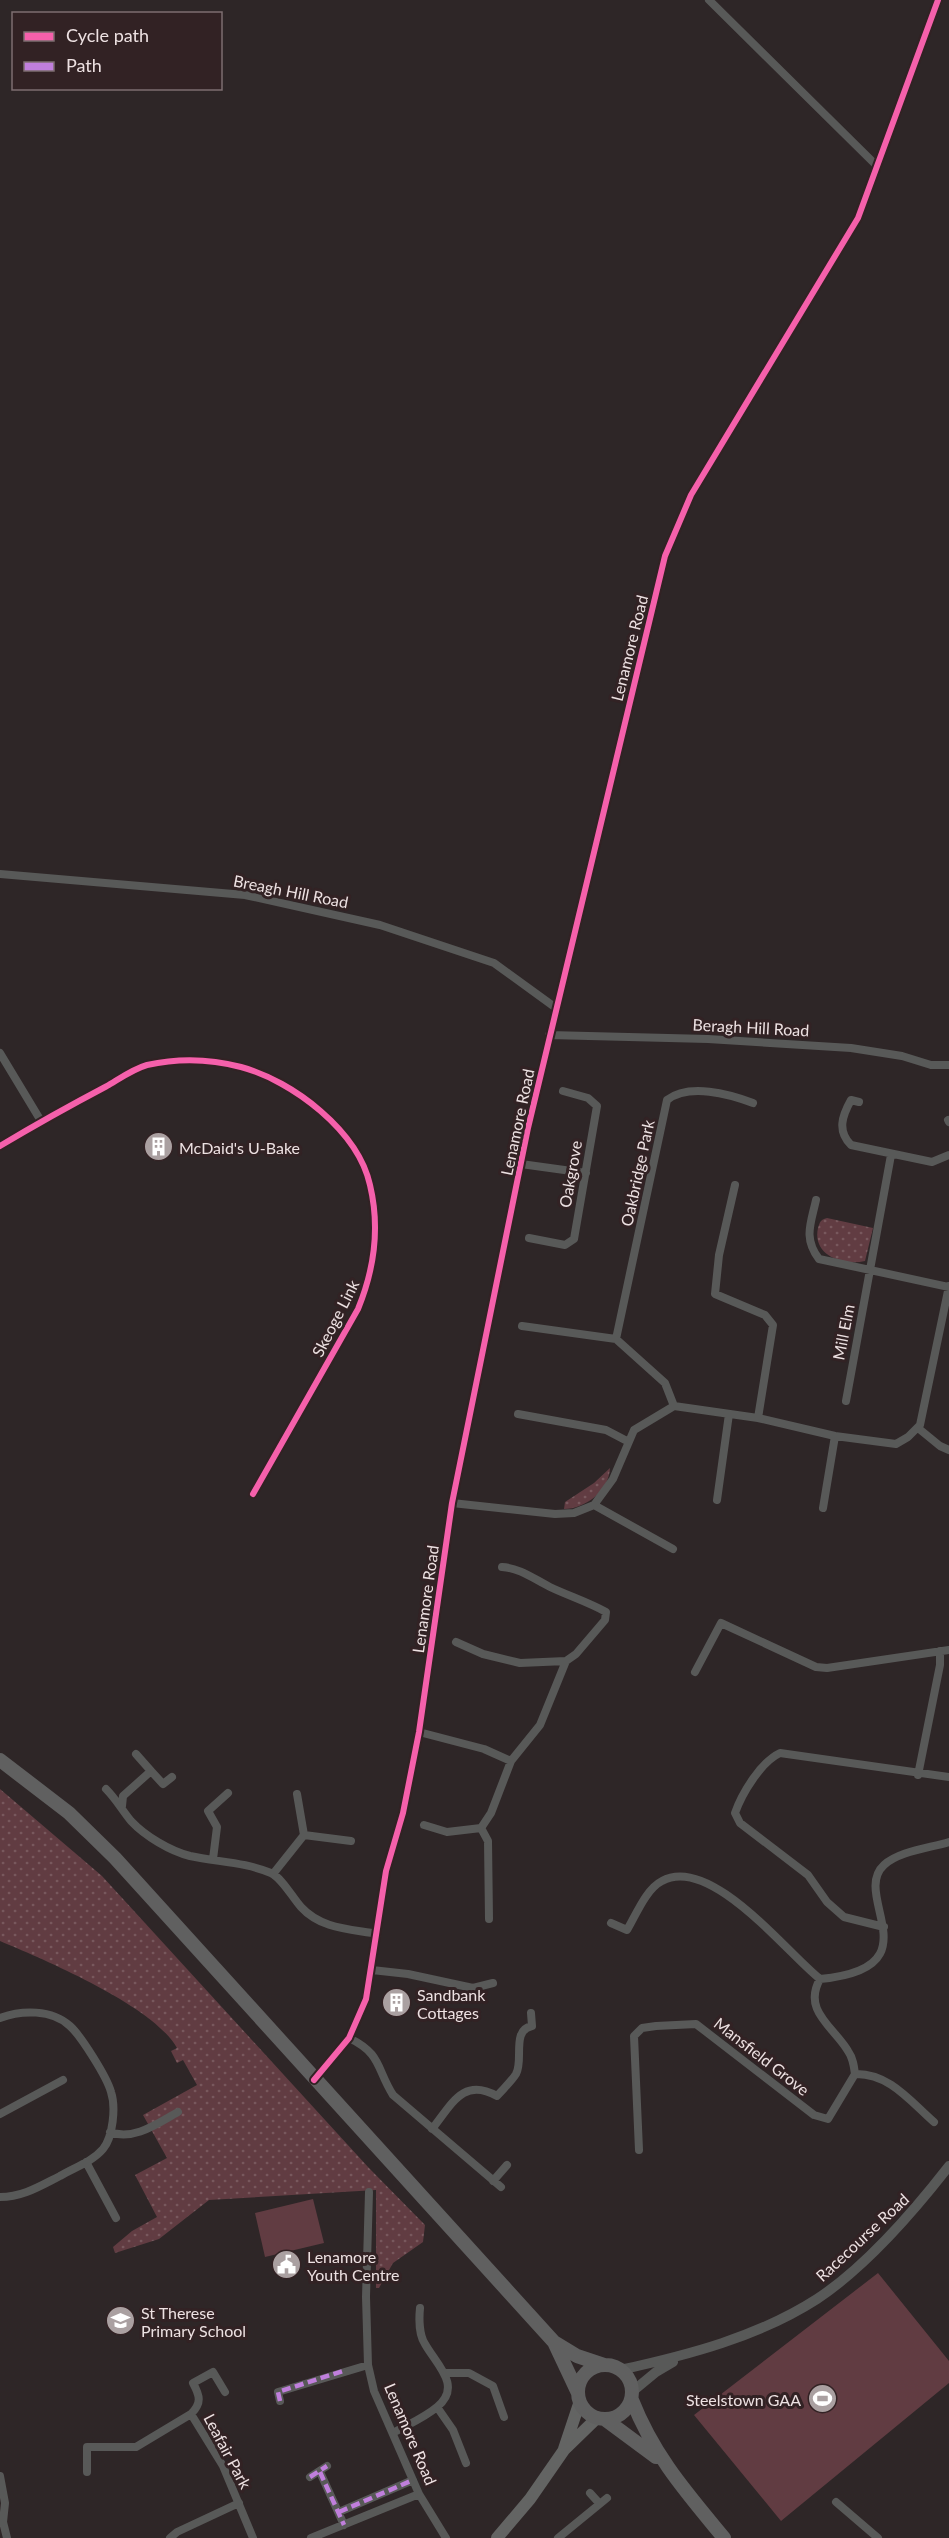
<svg xmlns="http://www.w3.org/2000/svg" width="949" height="2538" font-family="Lato,sans-serif">
  <defs>
    <pattern id="green-dots" width="8" height="8" patternUnits="userSpaceOnUse" patternTransform="scale(1.5)"><rect width="8" height="8" fill="#613c42"/><path d="M2 2h.1M6 6h.1" fill="none" stroke="#78585d" stroke-width="1.8" stroke-linecap="round"/></pattern>
  </defs>
  <rect width="100%" height="100%" fill="#2e2627"/>
  <path fill="url(#green-dots)" d="M827 1218 873 1228 865 1261C842 1266 812 1255 818 1228 820 1222 820 1220 827 1218Z
    M610 1468C609 1491 585 1509 564 1509L565 1502 594 1483Z
    M0 1789 102 1876 368 2167 425 2225 423 2242 393 2263 379 2288H376V2190L209 2200 159 2239 115 2253 113 2247 132 2231 157 2217 135 2175 167 2158 143 2115 197 2085 183 2060 177 2063 171 2051 177 2048C154 2006 45 1960 0 1941Z"/>
  <path fill="#613c42" d="M313 2199 324 2243 265 2257 255 2213Z
    M878 2273 949 2361V2383L781 2521 694 2415Z"/>
  <g fill="none" stroke-linecap="round" stroke-linejoin="round">
    <path stroke="#585958" stroke-width="8" d="M709 0 877 166
      M0 874 245 895 380 925 494 963 556 1008
      M549 1035 708 1039 851 1048 902 1056 931 1065H949
      M0 1053 41 1121
      M859 1102 851 1100C842 1116 837 1131 851 1145L932 1162 949 1155
      M948 1120 949 1122
      M0 1146C35 1125 71 1105 107 1086 119 1079 133 1069 147 1065 178 1058 211 1059 241 1067 293 1081 358 1131 370 1185 380 1227 374 1270 358 1309L253 1494
      M521 1164 586 1173
      M735 1185 719 1255 715 1294 765 1315 773 1325 758 1418
      M816 1200C811 1223 803 1238 819 1259L949 1287
      M529 1238 565 1245 574 1239 597 1106 588 1098 563 1091
      M522 1326 616 1339
      M846 1401 891 1155
      M674 1406 665 1383 616 1339 667 1100C689 1083 729 1094 753 1103
      M518 1414 606 1430 627 1441
      M918 1428 940 1446 949 1450
      M717 1500 729 1414
      M452 1503 555 1514 574 1513 594 1505 613 1479 634 1430 674 1406 758 1418 835 1436 896 1444 908 1437 920 1425 949 1286
      M594 1505 673 1549
      M823 1508 835 1436
      M456 1642 483 1654 520 1663 566 1661
      M695 1672 721 1623 816 1667 827 1668 949 1650
      M419 1732 484 1749 511 1761 540 1725 566 1661 576 1654 605 1620 606 1612C588 1602 569 1596 550 1587 534 1579 520 1568 502 1567
      M136 1754 151 1771
      M918 1775 940 1665V1651
      M106 1789C116 1799 122 1810 131 1821 145 1836 170 1851 190 1856 217 1862 245 1862 271 1873 282 1878 292 1897 301 1907 321 1929 350 1929 377 1934
      M297 1794 304 1835
      M122 1806 123 1796 151 1771 163 1784 172 1777
      M424 1825 447 1832 481 1828
      M213 1859 217 1827 208 1811 228 1793
      M273 1874 304 1835 351 1841
      M489 1919 488 1841 481 1828 491 1813 511 1761
      M611 1923 627 1930C636 1915 646 1889 662 1881 710 1854 787 1953 820 1979 937 1968 850 1896 884 1865 899 1851 930 1848 949 1842
      M884 1927 844 1917 827 1902 808 1875 740 1823 735 1813C742 1793 761 1762 780 1753L949 1777
      M372 1970 408 1974 473 1988 493 1983
      M0 2018C21 2010 52 2009 70 2026 81 2036 107 2077 111 2092 116 2107 113 2137 103 2149 92 2162 73 2168 60 2176 40 2186 23 2197 0 2197
      M349 2038C382 2054 376 2068 393 2095L501 2187
      M855 2074C889 2073 910 2101 934 2122
      M314 2080 349 2038 366 1999 386 1871 403 1813 419 1732 452 1503 528 1128 665 556 691 495 858 218 938 0
      M0 2114 63 2080
      M432 2129C452 2104 463 2077 497 2096 503 2089 511 2082 516 2074 524 2060 511 2030 532 2026L531 2013
      M110 2132C134 2141 158 2123 178 2112
      M639 2150 634 2036 642 2028 656 2026 696 2024 814 2115 828 2119 855 2074C854 2066 853 2058 848 2051 834 2027 802 2011 820 1979
      M86 2162 116 2218
      M493 2181 507 2165
      M369 2192 366 2297 368 2365 374 2391 419 2494 446 2538
      M446 2373H469L493 2386 504 2417
      M280 2401 278 2392 368 2365
      M437 2407 453 2430 466 2463
      M191 2414 223 2466 253 2538
      M393 2433C407 2425 424 2418 437 2407 463 2386 436 2364 425 2344 419 2335 419 2318 420 2308
      M87 2472V2447H136L191 2414C202 2403 200 2396 193 2383L213 2372 225 2392
      M320 2472 344 2525
      M0 2476 5 2503 3 2522 7 2538
      M310 2477 327 2466
      M590 2493 599 2503
      M836 2502 878 2538
      M339 2512 413 2480
      M170 2538 177 2532 239 2503
      M311 2538 419 2494
      M558 2538 607 2498"/>
    <path stroke="#585958" stroke-width="10" d="M620 2370C688 2355 758 2337 817 2299 864 2268 914 2211 949 2166
      M633 2391 656 2372 673 2362"/>
    <path stroke="#636463" stroke-width="12" d="M564 2449 580 2401
      M497 2538 530 2499 564 2450 597 2418"/>
    <path stroke="#606060" stroke-width="14" d="M0 1760 69 1813 115 1858 554 2342 578 2393
      M554 2342 577 2356 604 2365
      M578 2392a27 27 0 1 1 54 0a27 27 0 1 1-54 0Z
      M632 2400C654 2456 686 2492 724 2538
      M606 2420 656 2457"/>
    <path stroke="#c07fdc" stroke-width="4.5" stroke-dasharray="9 4.5" stroke-linecap="butt" d="M280 2401 278 2392 346 2370
      M320 2472 344 2525
      M310 2477 327 2466
      M339 2512 413 2480"/>
    <defs>
      <path id="cycleway" d="M0 1146C35 1125 71 1105 107 1086 119 1079 133 1069 147 1065 178 1058 211 1059 241 1067 293 1081 358 1131 370 1185 380 1227 374 1270 358 1309L253 1494
        M314 2080 349 2038 366 1999 386 1871 403 1813 419 1732 452 1503 528 1128 665 556 691 495 858 218 938 0"/>
    </defs>
    <use href="#cycleway" stroke="#322224" stroke-width="10"/>
    <use href="#cycleway" stroke="#f560ab" stroke-width="6"/>
  </g>
  <defs>
    <symbol id="building-disc" viewBox="-11 -11 22 22"><circle r="9.5" fill="#aaa0a1" stroke="#322224"/><path d="M-4-6H4V6H1V3H-1V6H-4ZM-2.5-4.3h1.7v1.8h-1.7ZM.8-4.3h1.7v1.8H.8ZM-2.5-1h1.7V.8h-1.7ZM.8-1h1.7V.8H.8Z" fill="#fff"/></symbol>
    <symbol id="civic-disc" viewBox="-11 -11 22 22"><circle r="9.5" fill="#aaa0a1" stroke="#322224"/><path d="M-.6-6.5H3V-4.5H.6V-3L4-1V1h2V6H-6V1h2V-1L-.6-3ZM-1.2 2.5V6h2.4V2.5Z" fill="#fff"/></symbol>
    <symbol id="school-disc" viewBox="-11 -11 22 22"><circle r="9.5" fill="#aaa0a1" stroke="#322224"/><path d="M0-5L7-2L0 1L-7-2ZM-4 1L0 2.5L4 1V4Q0 6-4 4Z" fill="#fff"/></symbol>
    <symbol id="stadium-disc" viewBox="-11 -11 22 22"><circle r="9.5" fill="#aaa0a1" stroke="#322224"/><path d="M0-5a6.5 5 0 1 0 0 10a6.5 5 0 1 0 0-10ZM-3.5-1.8h7v3.6h-7Z" fill="#fff"/></symbol>
  </defs>
  <g fill-rule="evenodd">
    <use href="#building-disc" x="142" y="1130" width="33" height="33"/>
    <use href="#building-disc" x="380" y="1986" width="33" height="33"/>
    <use href="#civic-disc" x="270" y="2248" width="33" height="33"/>
    <use href="#school-disc" x="104" y="2304" width="33" height="33"/>
    <use href="#stadium-disc" x="806" y="2382" width="33" height="33"/>
  </g>
  <g text-anchor="middle" dominant-baseline="central" stroke-width="6" stroke-linejoin="round" paint-order="stroke">
    <g font-size="16" fill="#ede1e2" stroke="#322224">
      <text transform="translate(629 648) rotate(-76)">Lenamore Road</text>
      <text transform="translate(291 891) rotate(11)">Breagh Hill Road</text>
      <text transform="translate(751 1027) rotate(3)">Beragh Hill Road</text>
      <text transform="translate(517 1122) rotate(-78)">Lenamore Road</text>
      <text transform="translate(637 1173) rotate(-78)">Oakbridge Park</text>
      <text transform="translate(570 1174) rotate(-80)">Oakgrove</text>
      <text transform="translate(335 1318) rotate(-63)">Skeoge Link</text>
      <text transform="translate(843 1332) rotate(-79)">Mill Elm</text>
      <text transform="translate(425 1599) rotate(-82)">Lenamore Road</text>
      <text transform="translate(762 2056) rotate(38)">Mansfield Grove</text>
      <text transform="translate(862 2237) rotate(-43)">Racecourse Road</text>
      <text transform="translate(411 2434) rotate(67)">Lenamore Road</text>
      <text transform="translate(228 2451) rotate(62)">Leafair Park</text>
    </g>
    <g font-size="16" fill="#ede1e2" stroke="#322224" text-anchor="start">
      <text x="179" y="1147">McDaid's U-Bake</text>
      <text x="417" y="1994">Sandbank<tspan x="417" dy="18">Cottages</tspan></text>
      <text x="307" y="2256">Lenamore<tspan x="307" dy="18">Youth Centre</tspan></text>
      <text x="141" y="2312">St Therese<tspan x="141" dy="18">Primary School</tspan></text>
      <text x="801" y="2399" text-anchor="end">Steelstown GAA</text>
    </g>
  </g>
  <rect x="12" y="12" width="210" height="78" fill="#322224" stroke="#7d6e70" stroke-width="1.5"/>
  <rect x="24" y="32" width="30" height="9" fill="#f560ab" stroke="#7d6e70" stroke-width="1.5"/>
  <text x="66" y="42" font-size="18" fill="#ede1e2">Cycle path</text>
  <rect x="24" y="62" width="30" height="9" fill="#c07fdc" stroke="#7d6e70" stroke-width="1.5"/>
  <text x="66" y="72" font-size="18" fill="#ede1e2">Path</text>
</svg>
